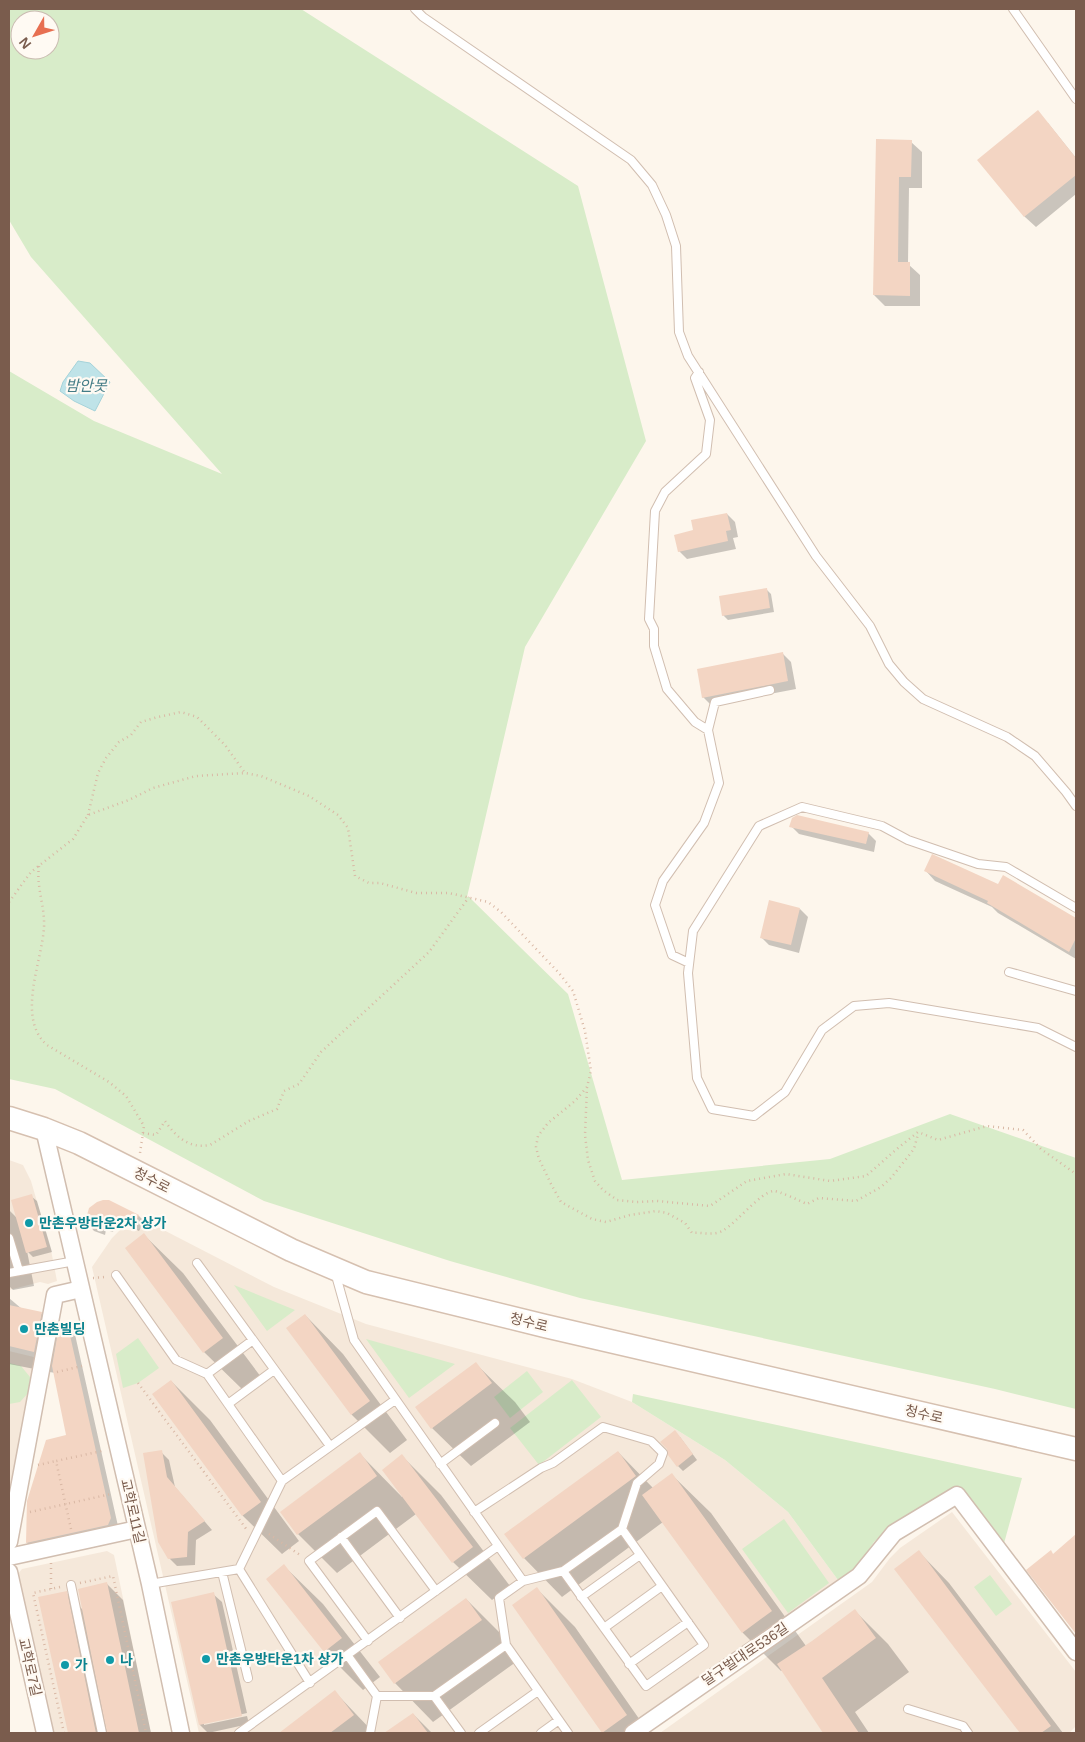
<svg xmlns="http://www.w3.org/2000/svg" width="1085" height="1742" font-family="Helvetica,'Noto Sans KR',sans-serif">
  <rect width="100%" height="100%" fill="#fdf6ec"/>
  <path fill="#f5e8da" d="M9 1160 23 1165 31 1181 51 1250 57 1281 48 1284 40 1282 9 1290Z
    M150 1223 274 1287 366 1324 572 1379 632 1402 725 1460 788 1512 838 1580 622 1733H199L92 1267 112 1238 121 1229 135 1231Z
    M9 1351 38 1358 9 1509Z
    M952 1512 1076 1672V1726L1069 1733H660L872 1582 890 1558 900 1548Z
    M107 1551 114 1555 151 1733H52L17 1575 22 1569Z"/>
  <path fill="#d8ecc9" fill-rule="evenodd" d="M9 9H301L578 186 646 441 525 647 467 897H469L568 994 622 1180 830 1159 950 1114 1076 1158V1409L995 1389 580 1298 450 1261 264 1201 55 1089 9 1079V371L94 421 222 474 31 257 9 220ZM20 20H50V50H20Z
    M234 1285 295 1310 267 1331Z
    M138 1338 159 1368 138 1383 123 1388 116 1354Z
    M366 1339 455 1364 409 1398Z
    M9 1363 21 1366 30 1377 29 1392 20 1402 9 1404Z
    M527 1371 543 1392 510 1418 494 1397Z
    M572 1380 601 1417 539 1465 510 1428Z
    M633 1394 1022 1478 1003 1547 955 1487 892 1526 874 1542 857 1567 838 1580 788 1512 725 1460 632 1402Z
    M784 1519 829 1583 788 1613 742 1549Z
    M990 1575 1012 1604 996 1616 974 1587Z"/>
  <path fill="#bfe3e8" stroke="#a5d3da" d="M78 361 90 363 110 382 95 411 74 401 60 391 63 382Z"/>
  <path fill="#0003" d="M1048 123 1076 158V194L1036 227 1025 217 979 160Z
    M877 141 911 142 922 152V188H909L908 264 920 275V306H885L874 295Z
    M727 514 735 522 738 537 733 538 736 549 687 559 679 551 695 531Z
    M766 589 771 594 774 612 728 620 723 615Z
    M783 654 791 662 796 689 711 705 703 697Z
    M791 826 868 833 876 841 874 852 799 834Z
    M926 871 998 886 1003 877 1076 920V959L998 913 992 907 935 881Z
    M800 909 808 917 799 953 769 945 761 937Z
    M31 1196 37 1201 52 1252 33 1257 27 1251 34 1286 13 1290 9 1286V1210L18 1219Z
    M109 1202 139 1216 144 1221 139 1231 117 1220 113 1232 106 1230 105 1235 94 1231 89 1225 90 1222 87 1219Z
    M144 1235 183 1273 261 1377 243 1390 204 1352Z
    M9 1298 22 1309 41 1313 60 1332 67 1323 74 1330 118 1526 34 1550 27 1543 67 1436 55 1373 9 1364Z
    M305 1315 343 1354 407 1440 390 1453 352 1415 288 1328Z
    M476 1364 515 1402 530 1422 471 1466 432 1428Z
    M171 1381 210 1420 299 1541 282 1554 243 1516 154 1394Z
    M680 1437 697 1460 683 1471 678 1466Z
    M161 1452 169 1460 175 1487 212 1530 196 1540 195 1565 177 1566 169 1558Z
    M618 1452 653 1488 672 1475 711 1513 806 1646 855 1611 888 1644 909 1672 855 1712 869 1733H825L783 1670 781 1671 743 1633 663 1522 562 1597 524 1558Z
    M360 1454 402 1497V1456L441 1495 510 1586 492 1600 453 1562 416 1514 337 1573 298 1534 282 1512Z
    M1076 1536V1632L1053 1555Z
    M919 1552 949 1583 1063 1733H1022L896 1569Z
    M284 1566 323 1604 380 1677 363 1690 325 1652 268 1579Z
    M106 1583 123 1600 151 1733H69L39 1598 66 1593 83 1610Z
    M537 1589 575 1627 649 1733H605L603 1732Z
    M213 1594 222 1602 247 1713 204 1723V1725L247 1716 249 1724 208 1733 200 1725Z
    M466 1599 505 1638 520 1659 433 1722 395 1683Z
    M335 1692 374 1733H281Z
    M413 1714 432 1733H394L391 1730Z"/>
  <path fill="#f3d5c3" d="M1038 110 1076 158V175L1024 217 977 160Z
    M876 139 912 140 911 177H899L898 262H910V296L873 295Z
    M727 513 731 530 726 531 728 541 678 552 674 535 693 530 691 520Z
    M767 588 770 608 722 616 719 596Z
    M783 652 788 681 702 698 697 669Z
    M797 815 869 832 866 844 789 827 792 818Z
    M932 854 998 884 1003 875 1076 918V938L1069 952 987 903 988 901 924 871Z
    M769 900 800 908 791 945 760 938Z
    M32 1194 47 1247 26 1253 11 1200Z
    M103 1200H109L139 1215 134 1227 112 1216 107 1228 101 1225 100 1230 88 1226 90 1220 86 1219 89 1208 97 1202Z
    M144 1233 223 1338 203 1353 125 1248Z
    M9 1305 42 1312 34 1352 9 1346Z
    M305 1314 370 1401 351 1415 286 1328Z
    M67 1322 111 1518 108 1525 26 1543 27 1501 46 1440 66 1435 52 1366 59 1326Z
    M476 1362 492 1383 431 1429 415 1407Z
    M171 1380 261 1502 242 1516 152 1394Z
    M675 1430 693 1454 677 1467 668 1455 667 1449 660 1442Z
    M162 1450 167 1477 205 1521 188 1532 187 1557 168 1559 158 1542 143 1453Z
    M618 1451 636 1476 523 1559 504 1534Z
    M360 1452 377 1476 297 1535 280 1512Z
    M402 1454 473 1547 452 1563 382 1470Z
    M672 1473 772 1611 742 1633 642 1495Z
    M1076 1534V1634L1026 1570 1051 1550 1053 1554Z
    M919 1550 1051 1726 1041 1733H1020L894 1569Z
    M284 1564 342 1638 324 1652 266 1579Z
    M107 1582 139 1733H107L78 1589Z
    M537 1587 627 1715 602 1733 512 1605Z
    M67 1591 96 1733H68L38 1597Z
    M214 1592 242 1716 199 1725 171 1602Z
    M466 1598 482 1620 394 1684 378 1662Z
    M855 1609 876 1638 822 1678 859 1733H823L777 1664 812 1641Z
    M335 1690 354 1715 330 1733H279Z
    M413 1713 428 1733H384Z"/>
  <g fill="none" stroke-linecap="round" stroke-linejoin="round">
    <defs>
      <path id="service" d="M415 9 423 17 631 160 652 185 666 215 676 246 679 332 688 356 816 556 870 626 889 664 904 682 923 699 1007 737 1035 756 1066 792 1076 806
        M1013 9 1076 99
        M699 372 695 378 710 420 706 454 665 492 655 511 649 619 654 629V646L667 689 695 722 708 730
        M1076 908 1006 867 978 864 908 840 882 826 802 807 759 826 693 931 688 973 697 1078 712 1109 754 1116 785 1092 822 1030 854 1006 889 1003 1038 1028 1076 1047
        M689 963 672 955 655 905 663 881 704 823 719 783 708 730 715 702 770 690
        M1009 972 1076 991
        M9 1238 19 1271
        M197 1263 330 1446
        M335 1272 354 1340 523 1581 563 1571 622 1529 704 1645 646 1686 563 1571
        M9 1273 75 1261
        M116 1275 176 1360 207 1374 282 1481
        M207 1374 253 1340
        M228 1404 274 1370
        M440 1464 495 1423
        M474 1512 541 1468 553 1463 603 1427 651 1441 663 1453 659 1464 637 1483 622 1529
        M341 1537 400 1618
        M239 1569 310 1683
        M222 1572 248 1678
        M523 1581 499 1598 506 1645 568 1733
        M150 1584 239 1569 282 1481 395 1400
        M71 1585 102 1733
        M581 1597 640 1555
        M604 1628 662 1586
        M368 1641 309 1561 377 1511 436 1591
        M348 1656 377 1696H434L506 1645
        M629 1664 688 1622
        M434 1696 461 1733
        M908 1709 963 1726 968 1733
        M239 1733 498 1546
        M370 1733 377 1696
        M479 1733 538 1691
        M541 1733 559 1720"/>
      <path id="minor" d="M44 1129 150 1584 181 1733
        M9 1542 55 1295 81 1289
        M9 1557 137 1529
        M9 1572 45 1733
        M633 1733 859 1576 894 1533 957 1495 1076 1652"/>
      <path id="secondary" d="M9 1118 44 1129 79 1143 291 1250 366 1282 545 1326 1076 1449"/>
    </defs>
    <use href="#service" stroke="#d1beb0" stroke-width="10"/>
    <use href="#minor" stroke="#d1beb0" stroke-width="19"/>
    <use href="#secondary" stroke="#d6c0b0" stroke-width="25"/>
    <path stroke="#d9b8a5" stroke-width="2.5" stroke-dasharray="1 4" stroke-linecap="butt" d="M88 815 98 773 106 758 119 742 131 735 141 722 158 717 181 712 197 717 225 745 245 773
      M39 866C36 887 45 906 44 927 42 962 16 1018 47 1045L109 1082 126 1096 144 1126 140 1153
      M9 902 31 872 73 839 88 815 129 800 153 788 196 776 245 773 261 776 309 796 338 815 348 828 355 876 369 883H380L416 893H449L488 902 501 912 559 973 573 991 585 1031 591 1071 587 1087 585 1135 588 1160 595 1181 603 1190 617 1200 636 1202 657 1201 710 1206 747 1181 786 1174 830 1181 866 1176 898 1148 918 1132 938 1140 987 1126 1023 1130 1041 1149 1076 1174
      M587 1087 575 1101 548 1123 538 1136 536 1147 539 1159 551 1184 561 1202 592 1219 606 1222 630 1215 656 1211 667 1213 685 1223 692 1233C702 1232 713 1236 722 1231 737 1223 760 1192 774 1191 779 1191 800 1201 807 1204L819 1198 856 1201 881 1187 891 1178 914 1149 918 1134
      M143 1133 156 1135 165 1121C176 1137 189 1149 210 1145L249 1121 277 1109 284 1091 299 1084 321 1052 429 952 469 897
      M93 1278 105 1277
      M57 1372 82 1366
      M138 1383 247 1530
      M38 1465 56 1461
      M30 1512 111 1494
      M71 1529 56 1461 102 1451
      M269 1534 300 1555
      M51 1563V1589
      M80 1583 113 1576 146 1733
      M60 1587 33 1593 64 1733"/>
    <use href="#service" stroke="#fff" stroke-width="8"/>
    <use href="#minor" stroke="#fff" stroke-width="16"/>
    <use href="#secondary" stroke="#fff" stroke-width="22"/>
  </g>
  <g fill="#0f9aa8" stroke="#fffaf3" stroke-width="2">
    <circle cx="29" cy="1223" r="5"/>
    <circle cx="24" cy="1329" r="5"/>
    <circle cx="206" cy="1659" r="5"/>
    <circle cx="110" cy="1660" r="5"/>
    <circle cx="65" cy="1665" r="5"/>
  </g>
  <g text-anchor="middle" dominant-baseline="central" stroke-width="4.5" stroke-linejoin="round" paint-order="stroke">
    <g font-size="14" fill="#7a5c4d" stroke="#fffaf3">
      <text transform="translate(152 1180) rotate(27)">청수로</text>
      <text transform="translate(529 1322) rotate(14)">청수로</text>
      <text transform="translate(924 1414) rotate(13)">청수로</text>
      <text transform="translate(133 1511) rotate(77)">교학로11길</text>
      <text transform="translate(745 1654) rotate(-34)">달구벌대로536길</text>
      <text transform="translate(30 1667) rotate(77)">교학로7길</text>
    </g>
    <g font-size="14" font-weight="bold" fill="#0d838f" stroke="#fffaf3" text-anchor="start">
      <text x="39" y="1223">만촌우방타운2차 상가</text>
      <text x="34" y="1329">만촌빌딩</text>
      <text x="216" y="1659">만촌우방타운1차 상가</text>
      <text x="120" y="1660">나</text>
      <text x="75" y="1665">가</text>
    </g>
    <g font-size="15" font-style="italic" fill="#437c86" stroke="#fffaf3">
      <text x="86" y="385">밤안못</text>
    </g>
  </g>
  <rect width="1085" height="1742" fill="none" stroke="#7a5c4d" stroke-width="20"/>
  <g transform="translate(35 35) rotate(231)"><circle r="24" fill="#fffaf3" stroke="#cabbb1"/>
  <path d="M0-4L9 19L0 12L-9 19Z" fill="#e76f51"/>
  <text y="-8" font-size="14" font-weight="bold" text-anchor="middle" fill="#7a5c4d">N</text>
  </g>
</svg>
